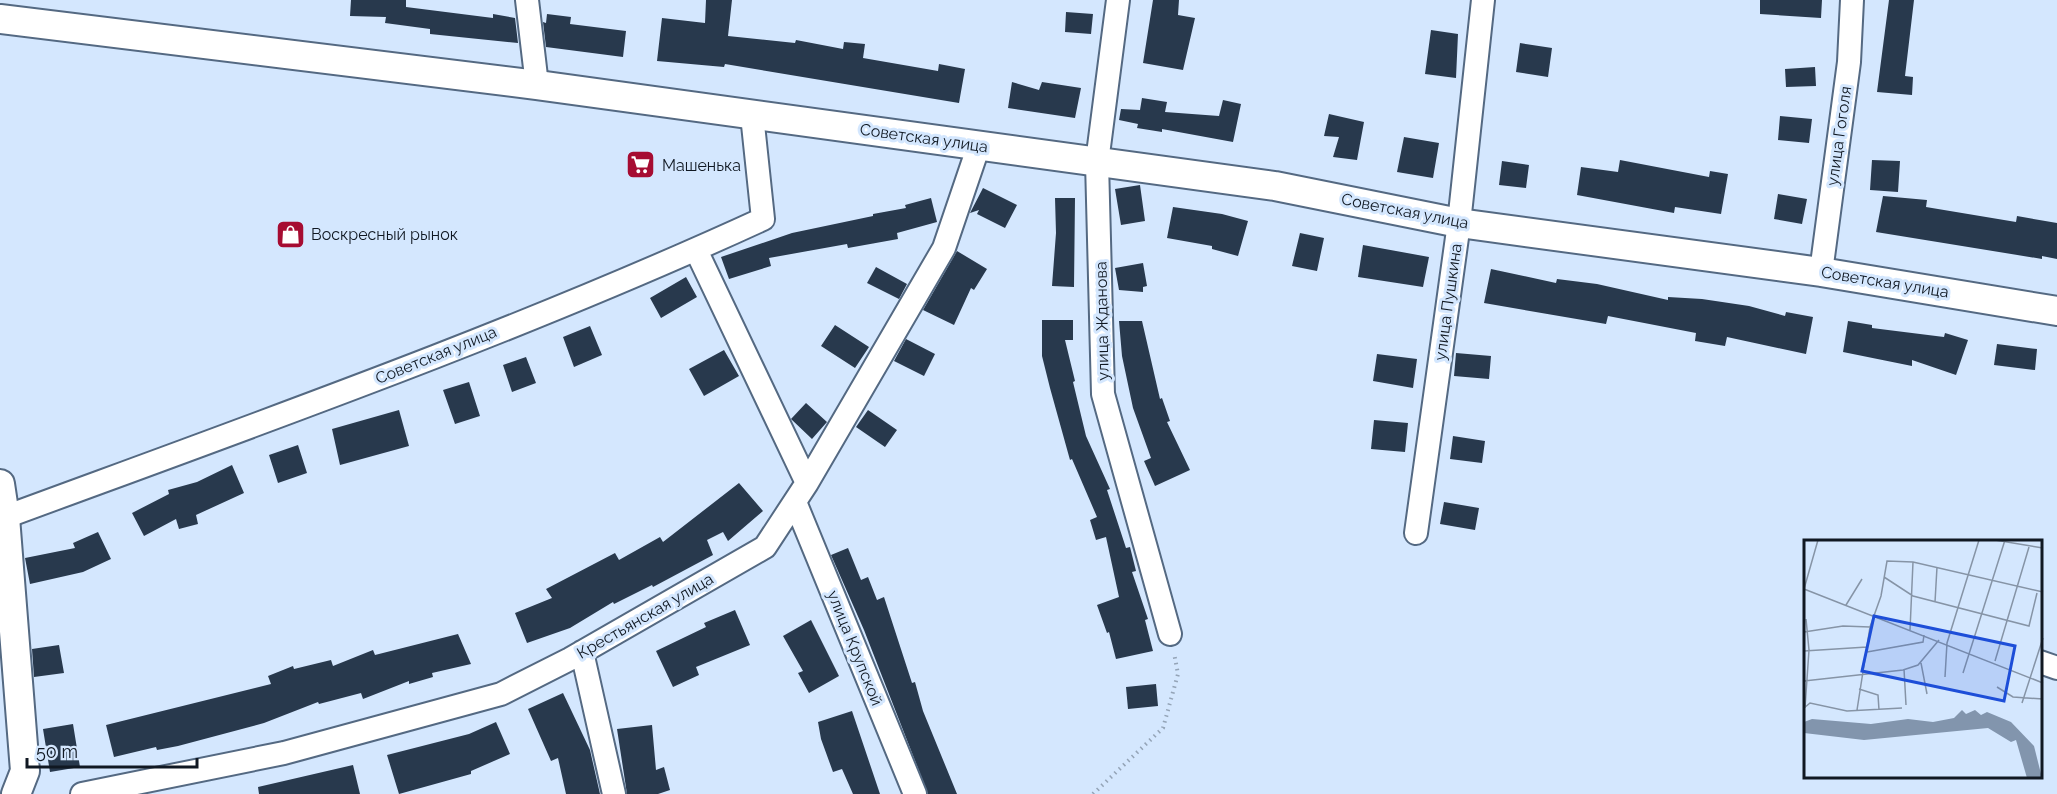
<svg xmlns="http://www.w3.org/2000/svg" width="2057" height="794" font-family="Raleway,sans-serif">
  <rect width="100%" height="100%" fill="#d4e7fe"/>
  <path fill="#28394d" d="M351 0H406V7L493 18V14L515 18 518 43 430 34V29L385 23 386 17 350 16Z
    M706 0H732L728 36 795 43 796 40 843 49 844 42 865 44 863 58 938 71 939 64 965 69 959 103 725 64 724 67 657 61 662 18 705 23Z
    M1153 0H1179L1178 15 1195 18 1183 70 1143 63Z
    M1760 0H1822L1821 18 1760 14Z
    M1889 0H1914L1905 76 1913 77 1912 95 1877 92Z
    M1066 12 1093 14 1091 34 1065 32Z
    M547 14 571 17 570 24 626 31 623 57 546 47 543 22 546 23Z
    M1431 30 1458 34 1456 78 1425 74Z
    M1520 43 1552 48 1548 77 1516 72Z
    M1815 67 1816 86 1786 87 1785 69Z
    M1012 82 1039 90 1042 82 1081 88 1075 118 1008 108Z
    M1142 98 1167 102 1165 112 1219 116 1223 100 1241 104 1233 142 1162 129V132L1137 128 1138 124 1119 120 1121 109 1140 110Z
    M1329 114 1364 122 1357 160 1333 157 1339 137 1324 136Z
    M1780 116 1812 119 1809 143 1778 140Z
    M1404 137 1439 143 1433 178 1397 172Z
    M1620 160 1709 177 1710 171 1728 174 1721 214 1675 207 1674 213 1577 195 1581 167 1618 172Z
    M1872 160 1900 161 1898 192 1870 190Z
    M1502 161 1529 165 1526 188 1499 185Z
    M1140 185 1145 221 1121 225 1115 189Z
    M983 188 1017 205 1005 228 977 214 979 210 970 213Z
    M1778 194 1807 199 1802 224 1774 219Z
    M1883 196 1927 200 1926 207 2016 222 2017 216 2057 223V259L2042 256V259L1876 232Z
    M931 198 937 222 897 233 898 239 848 248 847 244 769 258 771 266 729 279 721 257 792 233 873 216V214L906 208 905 205Z
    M1055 198H1075L1074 287 1052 286 1056 233Z
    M1173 207 1222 214 1248 221 1238 256 1212 249V246L1167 238Z
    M1300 233 1324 238 1317 271 1292 266Z
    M1363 245 1429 257 1423 287 1358 277Z
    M957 251 987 269 974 290 971 288 954 325 923 310Z
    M1143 263 1147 286 1143 287V292L1119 290 1115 268Z
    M876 267 907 284 899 299 867 283Z
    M1491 269 1556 283 1557 279 1597 284 1668 300V297L1702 299 1749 306 1785 316 1786 312 1813 317 1806 354 1727 337 1725 346 1695 341 1696 333 1608 316 1606 324 1484 303Z
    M686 277 697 297 661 318 650 298Z
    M1042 320H1073V340H1065L1075 381 1073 382 1086 436 1110 489 1107 490 1126 548 1130 547 1136 571 1132 572 1148 619 1145 620 1153 651 1116 659 1109 632 1107 633 1097 605 1119 597 1106 537 1096 540 1090 520 1097 517 1072 459 1070 460 1050 388 1042 356Z
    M1119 321H1142L1160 399 1162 398 1170 421 1167 422 1190 470 1155 486 1144 461 1151 458 1133 408 1122 356Z
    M1848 321 1872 325V328L1944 337 1945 333 1968 340 1956 375 1912 360V366L1843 352Z
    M835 325 869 347 855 368 821 346Z
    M590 326 602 355 574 367 563 337Z
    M906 339 935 354 924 376 894 361Z
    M1997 344 2037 349 2035 370 1994 365Z
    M724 350 739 376 704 396 689 369Z
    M1456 353 1491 356 1489 379 1454 376Z
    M1377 354 1417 359 1413 388 1373 381Z
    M526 357 536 383 512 392 503 365Z
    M469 382 480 416 455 424 443 390Z
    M806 403 827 422 812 439 791 419Z
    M399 410 409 446 340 465 332 429Z
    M868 410 897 430 885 447 856 427Z
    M1374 420 1408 423 1405 452 1371 449Z
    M1453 436 1485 441 1482 463 1450 459Z
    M298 445 307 473 278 483 269 455Z
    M232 465 244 493 196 515 198 524 179 529 176 519 144 536 132 513 169 494 168 490 197 482Z
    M739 483 763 511 728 541 723 532 707 540 713 555 653 587 652 585 614 604 613 602 570 628 527 643 515 613 552 598 546 589 615 553 619 560 660 537 663 542Z
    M1444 502 1479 508 1475 530 1440 524Z
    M98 532 111 559 83 572 30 584 25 558 75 548 73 543Z
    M848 548 861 580 868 577 877 600 884 597 912 683 915 682 923 711 957 794H928L864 630 831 555Z
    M735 610 750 645 696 667 699 675 673 687 656 651 706 627 704 623Z
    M811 620 839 676 809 693 798 673 803 671 783 636Z
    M458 634 471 664 432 673 433 677 409 684V681L363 699 361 693 319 704 318 702 264 723 178 746 157 750 156 747 114 757 106 725 271 684 268 676 293 666 294 669 331 660 333 666 373 650 375 655Z
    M59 645 64 673 34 677 32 649Z
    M1156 684 1158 706 1128 709 1126 687Z
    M563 693 590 750 600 794H566L558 758 551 761 528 709Z
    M852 711 880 794H853L842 769 833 772 821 739 818 722Z
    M496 722 510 754 471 771V774L399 794 387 755 469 734Z
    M73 724 80 767 50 772 43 729Z
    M652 725 656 770 664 767 670 790 658 794H627L617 729Z
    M353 765 360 794H259L258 787Z"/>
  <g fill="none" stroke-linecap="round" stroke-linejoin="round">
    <defs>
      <path id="minor" d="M527 0 537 85
        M1118 0 1097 162 1103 394 1170 634
        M696 250 807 483
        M1821 272 1849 62 1852 0
        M795 502 915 794
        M5 517C260 423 517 332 763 219L752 115
        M1416 533 1459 223 1483 0
        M582 652 614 794
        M2040 662 2057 668
        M82 794 284 753 501 694 570 659 765 547 807 483 944 248 979 145"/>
      <path id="tertiary" d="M0 19 537 85 1275 186 1459 223 1821 272 2057 311
        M0 484 5 517 25 771 16 794"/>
    </defs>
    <use href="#minor" stroke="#546982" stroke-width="26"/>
    <use href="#tertiary" stroke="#546982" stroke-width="32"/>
    <path stroke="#94a4b7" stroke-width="4" stroke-dasharray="1.5 4.5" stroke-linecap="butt" d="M1093 794 1163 728 1178 674 1174 653"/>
    <use href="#minor" stroke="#fff" stroke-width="22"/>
    <use href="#tertiary" stroke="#fff" stroke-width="28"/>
  </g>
  <defs>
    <symbol id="supermarket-square" viewBox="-11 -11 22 22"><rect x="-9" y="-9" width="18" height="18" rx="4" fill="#a60c32" stroke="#d4e7fe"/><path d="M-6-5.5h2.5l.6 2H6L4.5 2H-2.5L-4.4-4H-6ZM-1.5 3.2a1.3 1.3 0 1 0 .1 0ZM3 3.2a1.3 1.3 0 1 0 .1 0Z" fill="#fff"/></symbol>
    <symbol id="shop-square" viewBox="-11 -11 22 22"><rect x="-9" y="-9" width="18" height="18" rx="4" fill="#a60c32" stroke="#d4e7fe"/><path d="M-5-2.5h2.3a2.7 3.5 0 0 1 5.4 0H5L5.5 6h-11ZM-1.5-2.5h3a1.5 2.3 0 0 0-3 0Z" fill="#fff"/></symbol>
  </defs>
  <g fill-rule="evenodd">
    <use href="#supermarket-square" x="624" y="148" width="33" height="33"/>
    <use href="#shop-square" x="274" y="218" width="33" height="33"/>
  </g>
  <g text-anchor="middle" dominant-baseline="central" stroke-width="6" stroke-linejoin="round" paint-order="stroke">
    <g font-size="16" fill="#101822" stroke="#d4e7fe">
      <text transform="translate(1839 136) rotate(-82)">улица Гоголя</text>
      <text transform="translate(924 138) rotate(8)">Советская улица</text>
      <text transform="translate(1405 211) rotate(11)">Советская улица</text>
      <text transform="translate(1885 282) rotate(9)">Советская улица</text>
      <text transform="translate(1448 302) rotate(-82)">улица Пушкина</text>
      <text transform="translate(1102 321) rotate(-91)">улица Жданова</text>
      <text transform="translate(436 355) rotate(-22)">Советская улица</text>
      <text transform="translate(645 616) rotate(-30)">Крестьянская улица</text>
      <text transform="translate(855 648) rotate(68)">улица Крупской</text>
    </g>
    <g font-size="16" fill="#101822" stroke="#d4e7fe" text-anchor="start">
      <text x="662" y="165">Машенька</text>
      <text x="311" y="234">Воскресный рынок</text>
    </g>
  </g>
  <g transform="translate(1804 540)">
    <rect width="238" height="238" fill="#d4e7fe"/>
    <path d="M158 170 162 174 171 170 177 175 183 172 207 182 230 206 238 238H223L212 200 207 202 184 188 60 200 0 193V182L8 179 67 184 104 179 129 182 150 178Z" fill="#8295ad"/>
    <path fill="none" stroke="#8694a6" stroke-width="1.5" d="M191 0 239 8M80 37 109 56 225 86 233 53M0 49 239 143M0 49 14 0M131 62 133 27M42 65 58 39M106 90 109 22M0 92 39 86 66 87M0 111 63 107M63 112 119 102 120 95M191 121 225 7M117 123 123 154M100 129 102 165M159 133 201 0M141 137 143 103 175 0M0 141 99 130 114 125 135 100M193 147 209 157 239 159M55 149 74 155 75 170M218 163 239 98M0 168 6 163 43 171 98 168M1 168 5 110 2 79M53 170 66 87 77 56 83 21 109 22 239 52"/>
    <path fill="#1d4ed8" fill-opacity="0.15" stroke="#1d4ed8" stroke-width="3" d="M70 76 211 106 200 161 58 131Z"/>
    <rect width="238" height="238" fill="none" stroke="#101822" stroke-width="3"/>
  </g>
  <path d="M27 758v9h170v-9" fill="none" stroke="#101822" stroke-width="3"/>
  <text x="36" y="758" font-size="18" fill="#101822" stroke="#d4e7fe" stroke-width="4.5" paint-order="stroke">50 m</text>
</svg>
